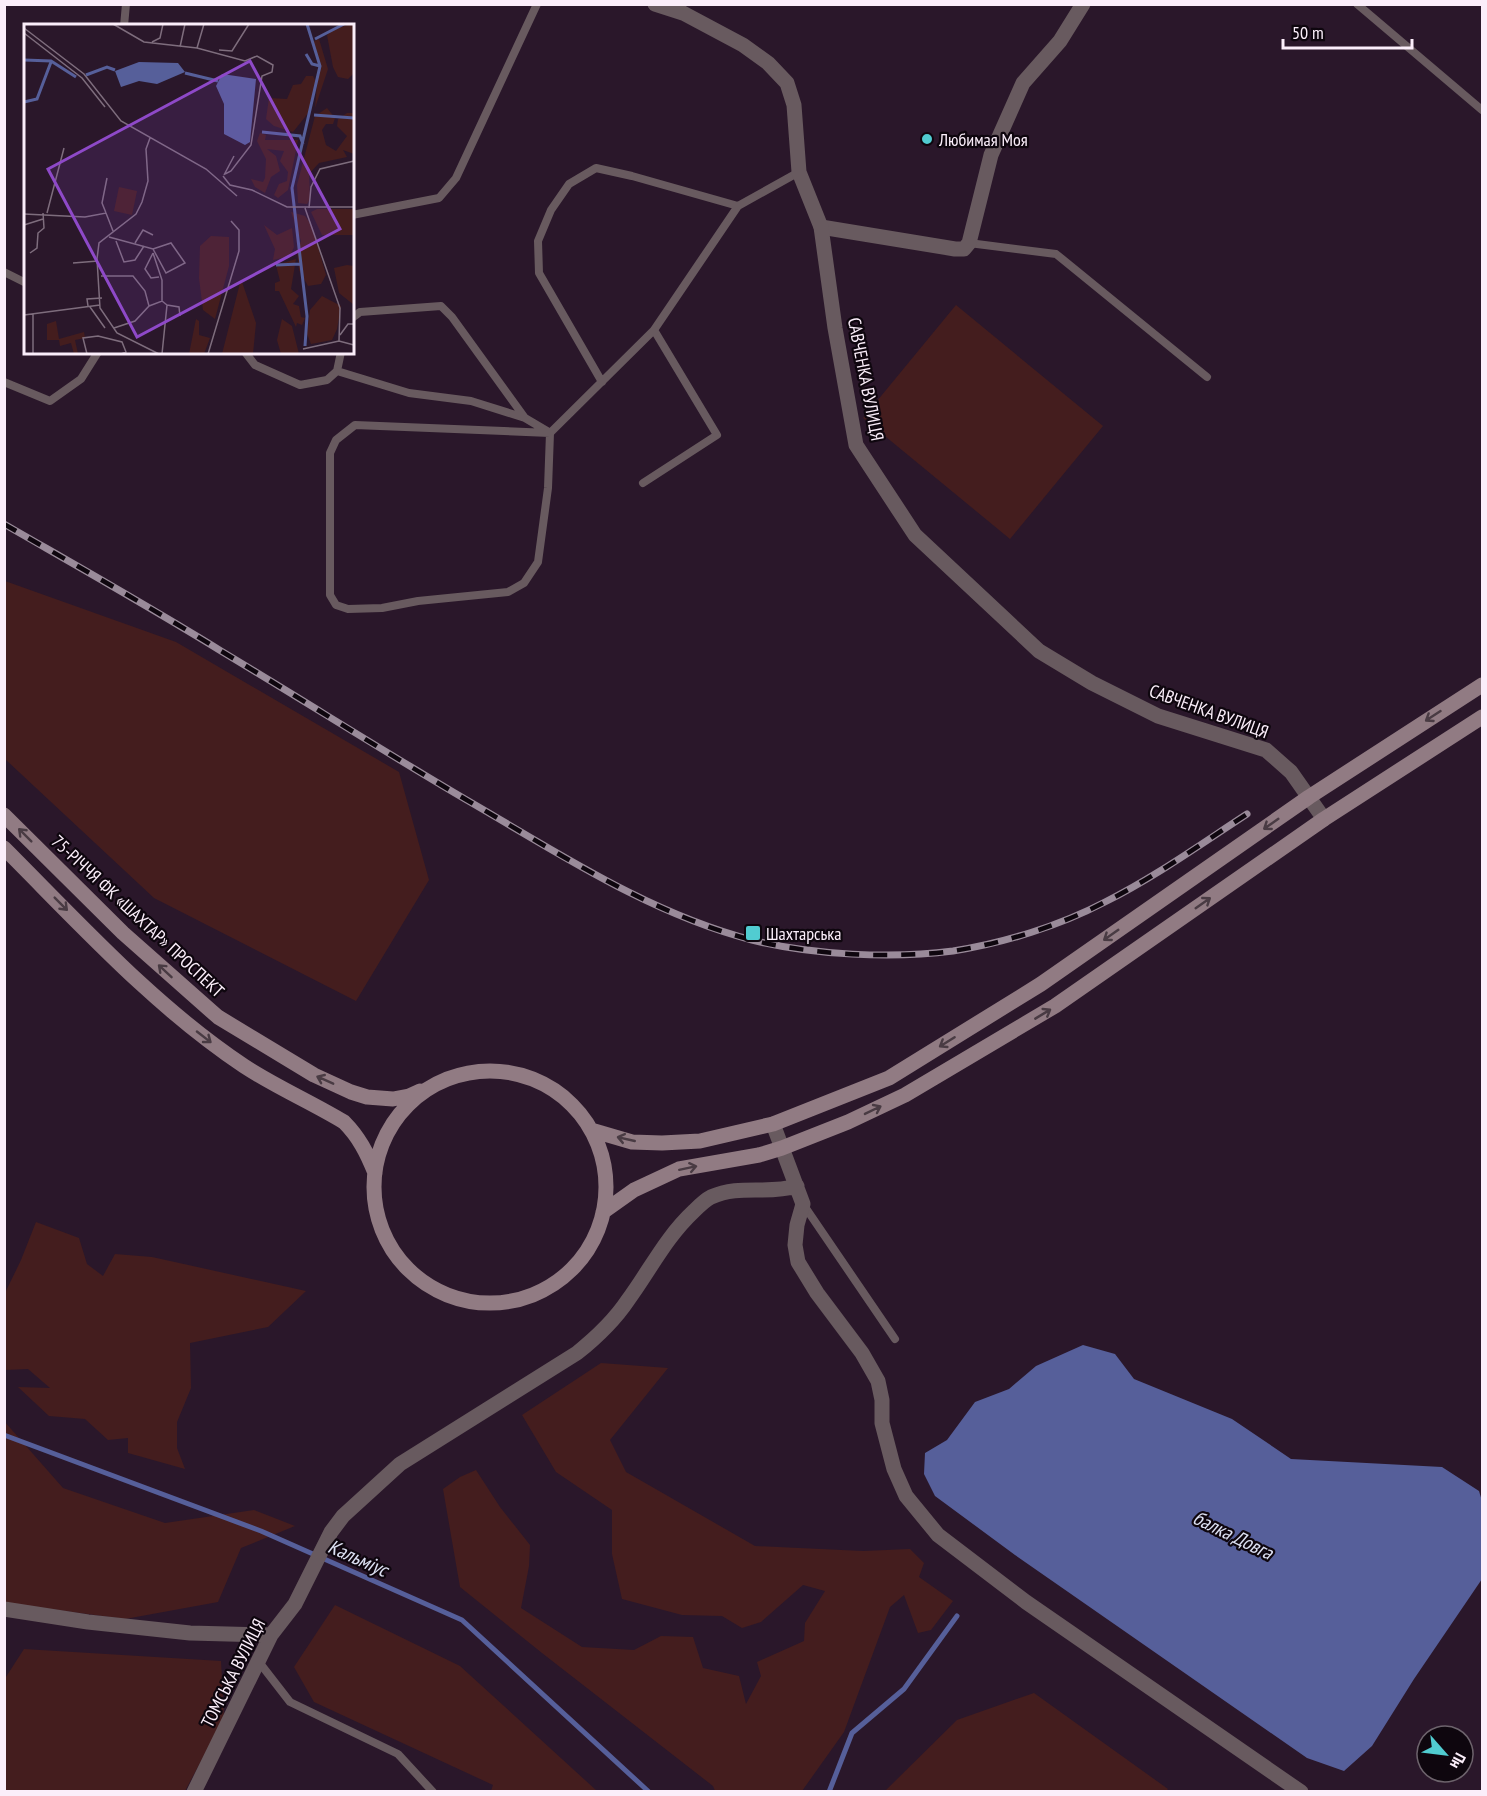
<svg xmlns="http://www.w3.org/2000/svg" width="1487" height="1796" font-family="'PT Sans Narrow',sans-serif">
  <rect width="100%" height="100%" fill="#2a172a"/>
  <path fill="#441d1e" d="M956 305 1103 426 1010 539 863 418Z
    M5 581 176 642 399 772 429 880 356 1001 154 898 5 759Z
    M36 1222 79 1238 87 1264 103 1276 115 1254 152 1257 306 1291 268 1327 190 1343 191 1388 177 1422V1448L185 1469 128 1453V1438L108 1440 85 1419 49 1416 18 1387 50 1388 28 1369 5 1370V1293L21 1260Z
    M601 1363 668 1368 610 1440 626 1472 755 1546 863 1551 910 1549 924 1563 919 1577 953 1601 931 1630 918 1633 904 1595 890 1607 844 1732 802 1791H715L713 1786 542 1653 460 1587 443 1489 460 1477 476 1470 500 1507 530 1545 529 1566 521 1608 582 1647 634 1650 661 1636 693 1637 703 1668 739 1676 746 1704 761 1676 757 1662 804 1641 805 1623 825 1591 803 1585 761 1622 742 1628 722 1616 682 1615 622 1599 612 1554V1510L556 1472 522 1415Z
    M4 1421 63 1488 165 1523 254 1510 295 1526 241 1548 218 1602 125 1619 5 1603Z
    M335 1605 460 1666 597 1791H491L493 1785 314 1702 294 1667Z
    M24 1649 221 1661 224 1718 185 1791H5L4 1680Z
    M1034 1693 1168 1789 1166 1791H885L957 1720Z"/>
  <path fill="#565f9a" d="M1083 1345 1115 1354 1134 1379 1232 1419 1291 1459 1442 1467 1479 1491 1482 1501V1579L1414 1679 1372 1746 1344 1771 1307 1758 1015 1555 935 1496 924 1474 925 1453 947 1440 975 1402 1009 1389 1036 1366Z"/>
  <g fill="none" stroke-linecap="round" stroke-linejoin="round">
    <path stroke="#565f9a" stroke-width="5" d="M4 1435 261 1531 462 1620 649 1792
      M829 1792 852 1733 904 1689 957 1616"/>
    <path stroke="#685a5f" stroke-width="8" d="M1357 4 1482 110
      M124 26 126 4
      M352 215 439 198 456 178 537 4
      M969 243 1056 254 1207 377
      M4 272 26 283
      M352 318 360 312 441 306 452 317 525 418 547 431
      M245 352 255 365 300 385 327 380 337 371 341 352
      M337 371 409 393 471 401 525 418
      M4 382 50 401 81 379 98 352
      M602 382 539 273 538 241 551 210 569 184 596 168 632 176 738 206
      M550 433 355 425 336 440 330 453V595L336 605 348 609 382 608 418 601 508 592 524 583 538 562 548 488 550 433 654 330 738 206 799 172
      M643 483 717 435 654 330
      M803 1204 895 1339
      M259 1662 290 1702 398 1754 433 1792"/>
    <path stroke="#685a5f" stroke-width="15" d="M821 227 955 249H964L969 243 991 155 1023 83 1060 41 1083 4
      M773 1124 803 1204 797 1225 795 1245 798 1262 817 1293 862 1353 878 1381 882 1400V1423L894 1469 906 1496 938 1535 1026 1602 1301 1792
      M4 1609 88 1622 190 1633 271 1635
      M194 1792 271 1635 295 1604 331 1532 343 1516 400 1464 577 1353C597 1337 614 1321 628 1300 650 1270 666 1237 694 1211 699 1206 705 1200 711 1197 741 1184 766 1195 797 1186"/>
    <path stroke="#685a5f" stroke-width="15" d="M655 4 683 13 743 45 768 63 787 83 794 105 799 172 821 227 835 328 856 445 915 535 1039 651 1092 683 1158 716 1266 750 1291 772 1324 819"/>
    <path stroke="#917b83" stroke-width="15" d="M4 815 123 933 218 1017 314 1075 351 1092 367 1097 393 1099 409 1096 420 1091
      M4 848C80 924 154 1006 244 1066 276 1087 311 1102 344 1122 359 1137 367 1153 375 1173
      M374 1187a116 116 0 1 1 232 0a116 116 0 1 1-232 0Z
      M591 1130 632 1142 662 1143 700 1141 773 1124 889 1078 1041 984 1309 797 1482 685
      M603 1212 634 1190 679 1169 759 1155 782 1148 848 1122 905 1095 1055 1006 1324 819 1482 717"/>
    <defs>
      <path id="rail" d="M4 524C77 566 150 607 221 651 303 700 383 751 465 799 557 852 648 913 752 940 812 955 892 959 953 951 1004 943 1059 926 1105 902 1155 877 1201 844 1247 814"/>
    </defs>
    <use href="#rail" stroke="#9a8b9a" stroke-width="7"/>
    <use href="#rail" stroke="#0e060e" stroke-width="4.5" stroke-dasharray="14" stroke-linecap="butt"/>
  </g>
  <defs><path id="oneway-shaft" d="M-6 0H5M1.5-3L5.5 0L1.5 3" fill="none" stroke-width="1.6" stroke-linecap="round" stroke-linejoin="round" transform="scale(1.5)"/></defs>
  <g stroke="#493b43">
    <use href="#oneway-shaft" transform="translate(1433 716) rotate(147)"/>
    <use href="#oneway-shaft" transform="translate(1271 824) rotate(145)"/>
    <use href="#oneway-shaft" transform="translate(25 835) rotate(-135)"/>
    <use href="#oneway-shaft" transform="translate(1203 903) rotate(-35)"/>
    <use href="#oneway-shaft" transform="translate(61 904) rotate(45)"/>
    <use href="#oneway-shaft" transform="translate(1111 935) rotate(145)"/>
    <use href="#oneway-shaft" transform="translate(165 971) rotate(-137)"/>
    <use href="#oneway-shaft" transform="translate(1043 1014) rotate(-31)"/>
    <use href="#oneway-shaft" transform="translate(204 1037) rotate(38)"/>
    <use href="#oneway-shaft" transform="translate(947 1042) rotate(148)"/>
    <use href="#oneway-shaft" transform="translate(325 1080) rotate(-156)"/>
    <use href="#oneway-shaft" transform="translate(873 1110) rotate(-26)"/>
    <use href="#oneway-shaft" transform="translate(626 1139) rotate(-167)"/>
    <use href="#oneway-shaft" transform="translate(688 1168) rotate(-12)"/>
  </g>
  <g fill="#51ccd1" stroke="#0e060e" stroke-width="2">
    <circle cx="927" cy="139" r="6"/>
    <rect x="745" y="925" width="16" height="16" rx="3"/>
  </g>
  <g text-anchor="middle" dominant-baseline="central" stroke-width="4.5" stroke-linejoin="round" paint-order="stroke">
    <g font-size="18" fill="#fbeefa" stroke="#0e060e" text-anchor="start">
      <text x="939" y="139">Любимая Моя</text>
      <text x="766" y="933">Шахтарська</text>
    </g>
    <g font-size="18" fill="#fbeefa" stroke="#0e060e">
      <text transform="translate(866 379) rotate(79)">САВЧЕНКА ВУЛИЦЯ</text>
      <text transform="translate(1209 711) rotate(20)">САВЧЕНКА ВУЛИЦЯ</text>
      <text transform="translate(138 916) rotate(43)">75-РІЧЧЯ ФК «ШАХТАР» ПРОСПЕКТ</text>
      <text transform="translate(233 1673) rotate(-63)">ТОМСЬКА ВУЛИЦЯ</text>
    </g>
    <g font-size="20" font-style="italic" fill="#dde1f3" stroke="#0e060e">
      <text transform="translate(1233 1535) rotate(26)">балка Довга</text>
      <text transform="translate(358 1558) rotate(24)">Кальміус</text>
    </g>
  </g>
  <g transform="translate(24 24)">
    <rect width="330" height="330" fill="#2a172a"/>
    <path d="M330 0V49L324 55 314 53 309 43 303 11 311 4ZM295 15 304 45 291 84 295 37 288 18ZM282 52H289L292 58 285 88 269 108 250 102 242 95 245 74 263 75 269 61 277 60ZM303 84 311 94 309 100H302L298 106 302 121 312 127 323 112 313 102 314 95 323 89H330V130L319 126 323 133 295 139 285 150 286 175 283 180 274 179 273 161 291 92ZM236 109 242 111 241 116H274L264 166 254 174 250 171 255 160 263 157 264 148 256 137 260 127 243 125 252 132 256 147 247 153 241 169 231 163 227 155 239 158 241 154 242 135 233 117ZM95 163 113 167 108 191 90 187ZM293 185H330V211H298L287 188ZM267 188 281 192 288 202 302 251 297 260 284 262 275 246 273 227 277 217ZM240 201 253 211 268 204 270 223 266 232 249 236 251 225ZM187 212 205 213V242L191 295 179 286 175 254 176 222ZM272 235 267 265 275 272 269 280 275 282 277 293 281 294 278 301 273 299 272 303 255 267H251V259L256 257 252 241ZM323 241 330 242V281L315 269 310 244ZM217 255 232 299 229 330H198ZM298 272 317 282 313 305 308 316 287 320 283 310 286 286ZM172 295 175 297V311L186 314 180 330H165ZM258 295 268 302 275 330H257L253 316ZM32 297 35 315 60 308 61 314 51 316 54 330H50L47 319 36 322 35 316H23V300Z" fill="#441d1e"/>
    <path d="M115 38 154 39 161 48 133 60 115 57 97 63 91 47ZM198 50 232 55 226 118 221 121 200 110V80L192 62Z" fill="#565f9a"/>
    <path fill="none" stroke="#565f9a" stroke-width="3" d="M291 15 320 0M282 30 288 40 296 42M0 36 27 37 52 53M161 49 194 57M62 51 83 43 91 46M0 78 13 75 27 38M290 91 330 94M238 108 276 112 279 120M252 241 276 240M281 322 283 292 268 164 296 42 283 0"/>
    <path fill="none" stroke="#7e6d7d" stroke-width="1.5" d="M89 0 120 18 173 24 221 37 233 32 249 41 248 48 238 52 227 121 207 147 201 150M0 4 60 50 97 97 182 145 213 172M0 9 58 54 81 83M128 18 136 14 139 0M156 23 161 0M173 24 180 0M195 26 208 27 225 0M126 114 122 125 124 157 118 178 112 190 75 219 73 235 76 284 93 309 135 330M200 151 210 132M199 152 206 161 228 166 263 183H330M281 184 316 284 315 317M285 184 287 163 296 145 330 137M23 189 40 124M82 189 78 179 83 154M0 190 61 193 82 189 89 207M0 201 19 195M85 213 129 225 147 219 161 239 142 249 129 225M92 217 100 238 111 236 120 222M111 219 119 206 129 211M6 229 13 224 14 209 20 204 19 189M129 229 138 256V277M129 229 121 245 127 254 135 253M49 239 74 237M77 252H109L121 267 125 282 111 297 90 304M143 281 155 283 156 292M64 282 63 275 78 274M125 282 138 277 143 281 138 330M66 283 81 304M9 290V330M0 291 76 281M316 311 324 300H330M279 325 315 317 330 321M63 330 59 314 74 312 98 318 102 328 97 330M184 330 215 227V206L207 197"/>
    <path fill="#8e49c8" fill-opacity="0.15" stroke="#8e49c8" stroke-width="3" d="M226 37 316 205 113 313 24 145Z"/>
    <rect width="330" height="330" fill="none" stroke="#fbeefa" stroke-width="3"/>
  </g>
  <rect width="1487" height="1796" fill="none" stroke="#fbeefa" stroke-width="12"/>
  <g transform="translate(1445 1754) rotate(118)"><circle r="28" fill="#0e060e" stroke="#6d636c" stroke-width="1.5"/>
  <path d="M0-4.5L10 22L0 15L-10 22Z" fill="#51ccd1"/>
  <text y="-9" font-size="16" font-weight="bold" text-anchor="middle" fill="#fbeefa">Пн</text>
  </g>
  <path d="M1283 39v9h129v-9" fill="none" stroke="#fbeefa" stroke-width="3"/>
  <text x="1292" y="39" font-size="18" fill="#fbeefa" stroke="#0e060e" stroke-width="4.5" paint-order="stroke">50 m</text>
</svg>
